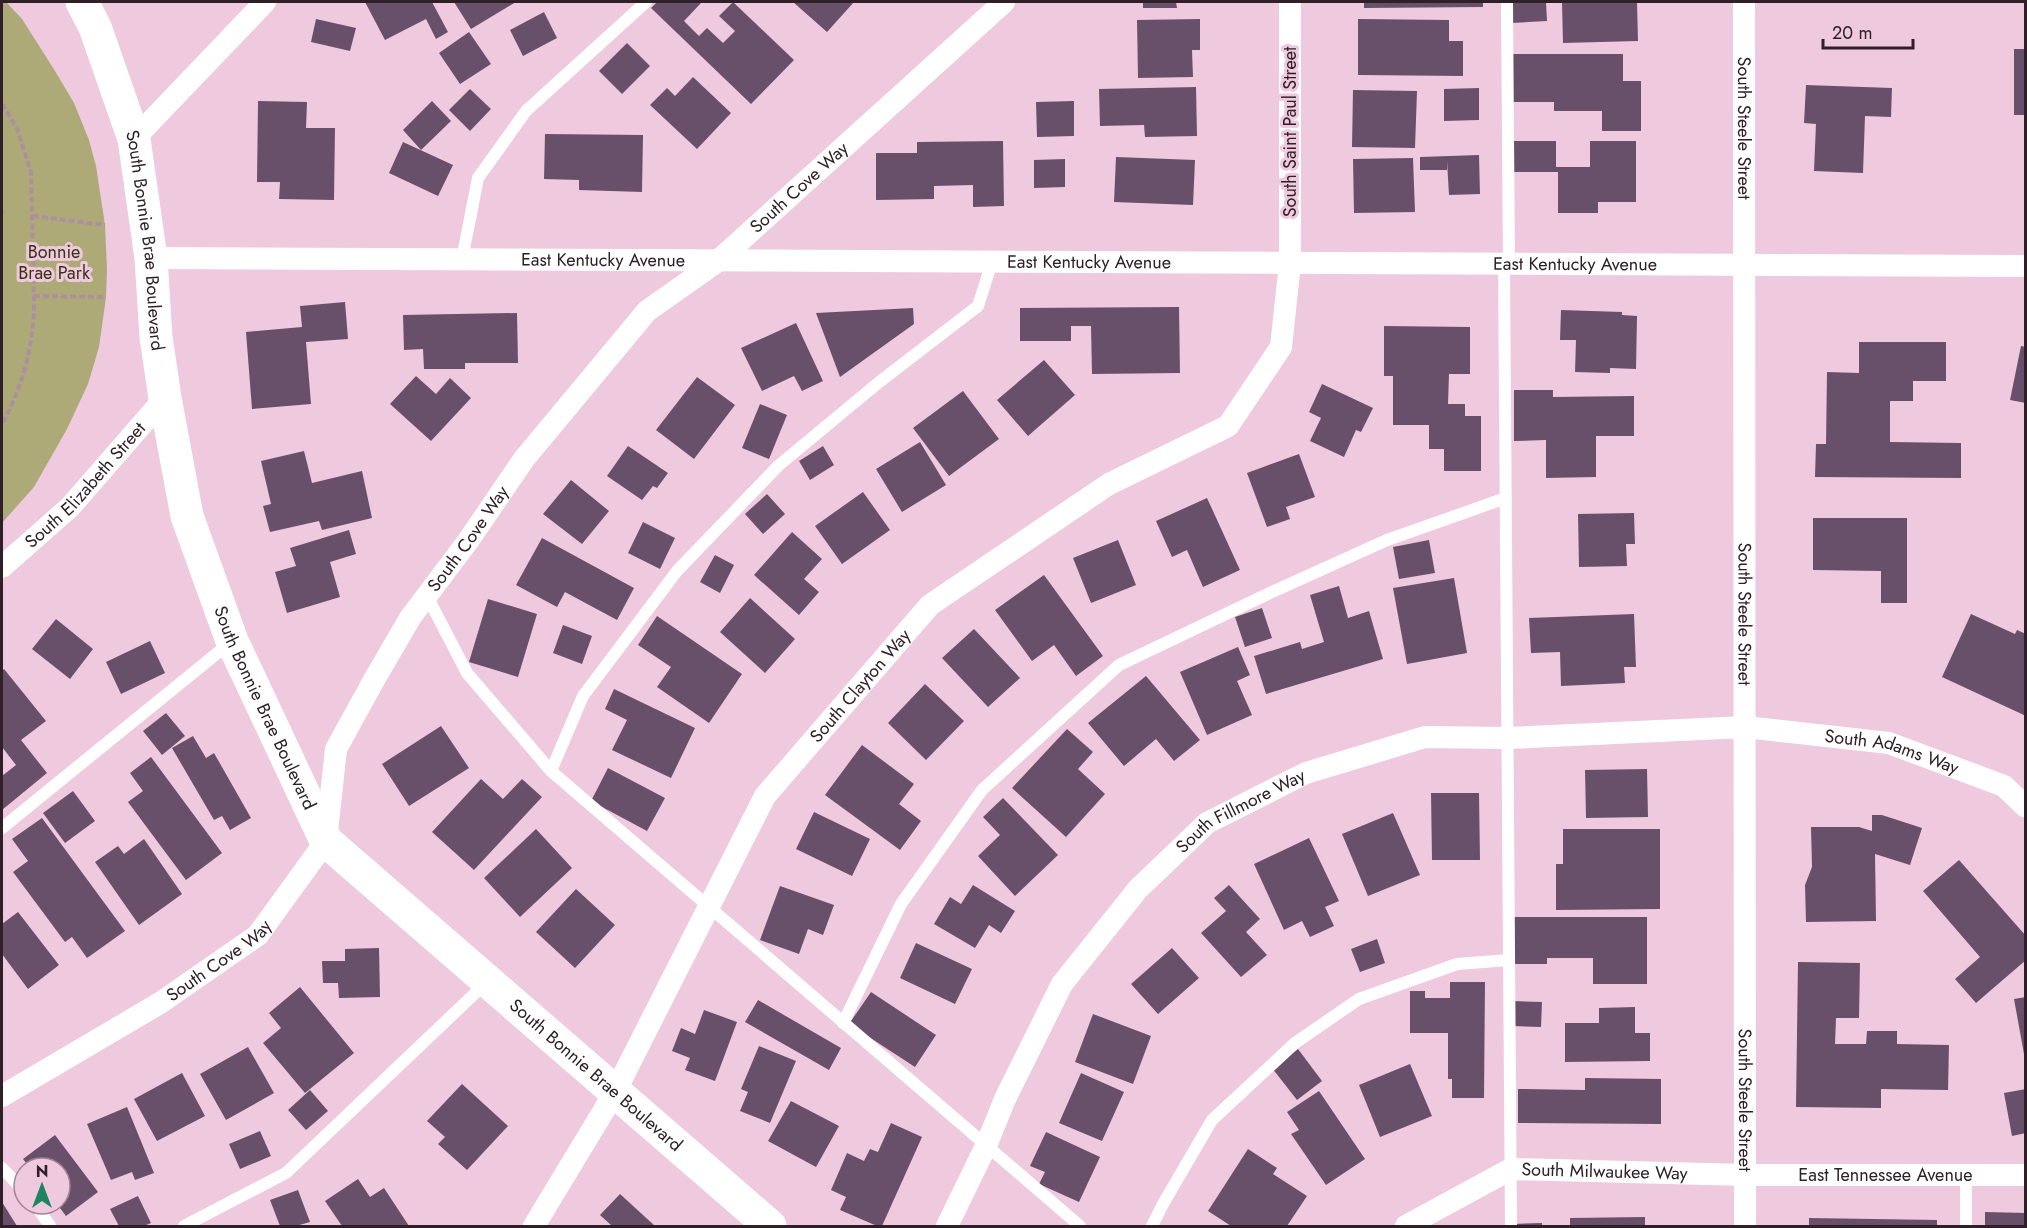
<svg xmlns="http://www.w3.org/2000/svg" width="2027" height="1228" font-family="Jost,sans-serif">
  <rect width="100%" height="100%" fill="#efc9de"/>
  <path fill="#adaa78" d="M2 2H6L22 19 55 71 74 103 89 140 96 166 105 225 107 269 106 297 99 347 88 384 67 429 34 487 2 523Z"/>
  <path fill="#69506a" d="M365 2H432L448 32 436 39 426 19 385 40Z
    M454 2H516L471 29Z
    M657 2H699L701 3 684 21 699 36 707 28 723 43 735 31 719 16 733 2 794 60 751 104 651 8Z
    M793 2H854L827 32Z
    M1143 2H1176L1177 8H1143Z
    M1364 2H1483V7L1364 8Z
    M1511 2H1546L1547 21 1512 23Z
    M1562 2H1637L1638 41 1563 43Z
    M544 12 557 38 523 56 510 30Z
    M316 19 356 28 350 51 311 42Z
    M1200 19V50H1192L1193 77 1138 78 1137 20Z
    M1358 19 1449 20V41H1463V76L1358 75Z
    M469 32 491 64 460 84 439 53Z
    M627 43 650 66 622 94 599 71Z
    M2014 49H2026V115H2014Z
    M1509 54H1623V81H1641V131H1602V111H1554V102H1509Z
    M693 77 731 113 697 149 650 105 667 88 675 96Z
    M1806 85 1892 88 1891 117 1865 116 1863 173 1814 171 1816 124 1804 123Z
    M1196 87 1197 136 1145 137 1144 125 1100 126 1099 89Z
    M1479 88V120L1444 121V89Z
    M470 89 491 109 470 131 449 110Z
    M1353 90 1417 91 1415 148 1352 147Z
    M258 101 307 102 306 128H335L334 200 279 199 280 182H257Z
    M432 101 451 121 421 150 403 130Z
    M1074 101V136L1037 137 1036 102Z
    M545 134 643 135 642 192 579 190V180L544 179Z
    M1003 141 1004 206 973 207V185L934 186V199L876 200V153H917V142Z
    M1512 141H1556V167H1590V141H1636V202H1598V213H1558V172H1512Z
    M403 142 453 165 438 196 389 173Z
    M1479 155 1480 194 1449 195 1447 161V170H1420V157Z
    M1116 157 1195 160 1193 205 1114 202Z
    M1413 158 1415 212 1354 213 1353 159Z
    M1065 159V187L1034 188V160Z
    M345 302 348 339 306 342 311 404 252 409 246 332 302 327 300 306Z
    M1179 307 1180 373 1092 374 1091 326H1071V341H1020V308Z
    M913 308 914 324 840 377 816 313Z
    M1561 310 1622 312V315L1637 316 1636 369 1610 368V373L1575 372 1576 340H1560Z
    M517 313 518 363H465V369H424L423 349 404 350 403 315Z
    M796 323 823 381 802 391 794 376 762 391 741 348Z
    M1384 326 1470 327V374H1449L1448 404H1465V416H1481V471H1444V449H1429V425H1393V376H1384Z
    M1859 342H1946V381H1913V401H1890V442L1961 443V478L1815 477 1816 444H1826L1827 372 1859 373Z
    M2021 346 2026 347V403L2010 400Z
    M1044 360 1075 395 1028 436 997 400Z
    M416 376 436 394 450 378 471 398 431 441 390 404Z
    M697 377 735 405 694 459 656 430Z
    M1322 384 1373 408 1361 432 1356 430 1344 457 1310 441 1321 418 1309 412Z
    M1514 390H1553V397L1634 396V436H1596V477L1546 478V440L1514 441Z
    M963 391 999 439 949 476 913 428Z
    M760 404 787 415 769 459 742 448Z
    M920 442 946 485 902 512 876 469Z
    M628 446 668 473 657 488 653 486 642 500 607 476Z
    M823 446 834 465 810 480 799 461Z
    M304 451 312 483 362 471 372 518 322 530 319 521 270 532 263 506 271 504 261 461Z
    M1299 454 1315 497 1286 507 1290 519 1267 527 1247 473Z
    M571 480 609 511 582 544 543 514Z
    M863 492 890 530 842 564 815 526Z
    M767 494 785 514 763 534 745 514Z
    M1207 498 1240 570 1203 587 1187 550 1172 557 1156 521Z
    M1634 513 1635 544H1626L1627 566 1579 567 1578 514Z
    M1813 518H1907V603H1881V571L1813 570Z
    M643 522 675 538 660 569 628 553Z
    M349 530 356 554 330 562 340 597 287 613 275 572 296 566 290 548Z
    M792 532 822 559 804 579 819 592 799 615 754 575Z
    M542 538 634 588 617 620 565 592 557 607 516 585Z
    M1118 540 1136 585 1091 603 1073 558Z
    M1429 540 1435 573 1399 579 1393 547Z
    M715 555 734 565 720 593 700 582Z
    M1044 575 1103 656 1076 676 1054 645 1032 661 995 610Z
    M1454 578 1467 653 1407 664 1393 588Z
    M1339 586 1348 618 1369 611 1383 659 1266 694 1254 656 1300 642 1302 649 1324 642 1310 595Z
    M750 598 795 639 765 673 720 632Z
    M488 599 537 614 518 677 469 662Z
    M1262 608 1272 638 1245 647 1235 617Z
    M1634 614 1636 667H1624L1625 683 1561 686 1560 652 1531 653 1529 618Z
    M1971 614 2015 634 2017 630 2026 634V716L1942 677Z
    M657 616 742 674 709 723 657 687 671 667 638 645Z
    M56 619 93 649 70 679 32 649Z
    M563 625 592 636 582 664 553 653Z
    M974 629 1020 678 988 707 942 658Z
    M150 641 165 673 121 694 106 662Z
    M1238 647 1250 675 1237 681 1252 715 1207 735 1180 672Z
    M4 669 46 721 21 740 47 773 2 810V776L16 765 2 747V671Z
    M1146 676 1200 740 1174 761 1156 739 1124 766 1088 723Z
    M925 684 964 721 926 760 888 723Z
    M614 689 695 728 671 778 612 750 627 720 605 709Z
    M166 713 185 736 162 755 143 731Z
    M441 726 469 768 409 806 382 764Z
    M1067 729 1093 752 1078 769 1105 794 1066 837 1012 788Z
    M193 736 206 758 214 753 251 818 230 830 222 816 214 820 172 748Z
    M862 745 914 784 899 804 921 821 900 850 825 795Z
    M151 757 222 853 186 880 128 802 143 791 130 773Z
    M608 768 665 798 647 831 591 801Z
    M1647 769 1648 817 1586 818 1585 770Z
    M481 779 503 799 522 779 542 797 474 870 432 832Z
    M73 791 95 821 65 843 43 813Z
    M1431 793H1479L1480 860H1432Z
    M1003 798 1058 855 1015 896 978 856 1000 835 983 817Z
    M814 812 870 839 852 876 796 849Z
    M1393 813 1420 875 1368 896 1342 834Z
    M1872 815H1882L1922 828 1910 865 1875 854 1876 921 1806 922 1805 885 1812 867 1811 827H1859L1872 831Z
    M42 818 125 931 87 958 72 937 65 942 13 872 28 861 12 839Z
    M536 829 572 868 520 917 484 878Z
    M1563 829H1660V909L1556 910V864H1563Z
    M1309 838 1339 901 1325 907 1334 926 1310 937 1302 921 1284 930 1254 864Z
    M144 839 182 894 139 925 95 862 118 846 124 854Z
    M1959 860 2026 936V960L1976 1003 1955 979 1980 957 1923 891Z
    M973 885 1015 911 1001 933 989 925 975 948 934 924 950 897 961 904Z
    M1229 885 1260 919 1246 932 1267 955 1241 977 1201 933 1226 911 1214 898Z
    M780 886 834 905 823 935 808 929 799 954 760 940Z
    M576 889 615 925 575 968 536 932Z
    M18 912 59 965 28 989 2 954V924Z
    M1513 917H1647V984H1593V958H1547V964H1513Z
    M1377 939 1385 963 1360 972 1351 949Z
    M916 943 972 969 955 1004 900 978Z
    M379 948 380 997 339 998 338 983H323L322 961H345V949Z
    M1172 948 1199 978 1158 1014 1131 984Z
    M1798 962 1860 963 1859 1018H1836L1835 1044H1866L1867 1031H1897V1044L1949 1045 1948 1090 1881 1089V1108L1796 1107Z
    M1450 982H1485L1484 1098H1452V1079H1448V1033H1410V991H1425V998H1450Z
    M300 987 354 1053 305 1093 263 1043 281 1028 269 1013Z
    M871 992 936 1035 915 1067 849 1024Z
    M2026 997V1054H2024L2014 999Z
    M758 1000 841 1048 829 1070 745 1022Z
    M1513 1001 1542 1002 1541 1027 1513 1026Z
    M1635 1007V1033H1650V1061L1565 1062V1023H1599V1008Z
    M704 1010 737 1022 715 1081 685 1070 690 1058 672 1051 681 1028 695 1034Z
    M1093 1014 1151 1036 1133 1084 1075 1062Z
    M759 1046 796 1061 770 1123 740 1111 748 1092 741 1089Z
    M248 1047 274 1093 226 1120 200 1074Z
    M1298 1049 1322 1081 1297 1100 1272 1068Z
    M1410 1064 1432 1116 1380 1137 1359 1085Z
    M182 1073 205 1116 157 1141 134 1099Z
    M1081 1073 1124 1092 1102 1141 1059 1123Z
    M1585 1078 1661 1079V1124L1518 1123V1089L1585 1090Z
    M462 1084 508 1126 467 1170 438 1144 445 1137 427 1121Z
    M2026 1089V1133L2012 1136 2004 1093Z
    M310 1090 328 1111 306 1130 288 1110Z
    M1319 1091 1365 1159 1326 1185 1291 1134 1299 1130 1287 1112Z
    M791 1101 839 1126 816 1167 768 1141Z
    M127 1107 154 1173 135 1180 132 1172 111 1180 87 1124Z
    M891 1123 922 1137 882 1226H877L840 1210 846 1197 831 1190 847 1153 864 1161 870 1149 878 1152Z
    M260 1131 271 1156 240 1169 229 1144Z
    M1046 1132 1100 1157 1079 1202 1039 1184 1045 1172 1030 1166Z
    M55 1135 98 1192 66 1216 57 1204H60V1168H30L23 1159Z
    M1248 1149 1277 1168 1273 1174 1307 1196 1287 1226H1231L1208 1211Z
    M358 1179 370 1197 384 1188 409 1226H342L325 1201Z
    M298 1190 310 1222 296 1226H280L270 1200Z
    M620 1194 655 1226H612L600 1215Z
    M138 1196 151 1223 144 1226H119L110 1209Z
    M2 1202 17 1226H2Z
    M1985 1212 2026 1213V1226H1985Z
    M1645 1217V1226H1570V1218Z
    M1809 1218 1937 1220V1226H1809Z
    M1542 1223V1226H1513V1224Z"/>
  <g fill="none" stroke-linecap="round" stroke-linejoin="round">
    <path stroke="#ad8f9f" stroke-width="4" stroke-dasharray="6 3" stroke-linecap="butt" d="M2 104 17 128 31 173 34 304C34 344 22 389 2 424
      M2 212H4
      M33 216 105 225
      M34 296 106 297"/>
    <path stroke="#fff" stroke-width="12" d="M1507 2 1509 264
      M462 259 478 178 526 111 646 2
      M1504 264 1511 1226
      M427 596 467 673 551 771 1080 1226
      M551 771 583 696 677 571 778 466 878 383 978 306 992 262
      M2 828 231 642
      M843 1023 901 904 982 790 1119 665 1272 592 1387 540 1506 498
      M2 1168 24 1191
      M1966 1175V1226
      M35 1204 50 1226
      M184 1226 286 1173 487 982
      M1152 1226 1163 1204 1212 1120 1295 1043 1359 999 1457 964 1509 960"/>
    <g stroke="#fff" stroke-width="22">
      <path id="s1" d="M1744 2 1745 1226"/>
      <path d="M134 139 265 2"/>
      <path id="s2" d="M151 258 2026 266"/>
      <path id="s3" d="M2 567 70 507 165 398"/>
      <path id="s4" d="M2 1096 160 1003 258 935 326 841 336 749 374 680 410 618 468 541 524 459 647 311 718 261 1004 2"/>
      <path id="s5" d="M534 1226 615 1092 765 796 930 605 1109 484 1228 426 1281 347 1290 263V2"/>
      <path id="s6" d="M947 1226 986 1146 1005 1099 1062 984 1138 889 1207 823 1306 773 1425 737 1508 738 1745 727 1889 743 2004 786 2026 807"/>
      <path id="s7" d="M1406 1226 1511 1169 1745 1175H2026"/>
    </g>
    <path stroke="#fff" stroke-width="33" id="s8" d="M82 2 95 27 134 139 151 258 156 337 165 398 187 516 232 641 326 841 770 1226"/>
  </g>
  <g text-anchor="middle" dominant-baseline="central" stroke-width="6" stroke-linejoin="round" paint-order="stroke">
    <g font-size="18" fill="#2f2028" stroke="#efc9de">
      <text stroke="none"><textPath href="#s1" startOffset="126">South Steele Street</textPath></text>
      <text transform="translate(1290 132) rotate(-90)">South Saint Paul Street</text>
      <text stroke="none"><textPath href="#s4" startOffset="1246">South Cove Way</textPath></text>
      <text stroke="none"><textPath href="#s8" startOffset="249">South Bonnie Brae Boulevard</textPath></text>
      <text stroke="none"><textPath href="#s2" startOffset="452">East Kentucky Avenue</textPath></text>
      <text stroke="none"><textPath href="#s2" startOffset="938">East Kentucky Avenue</textPath></text>
      <text stroke="none"><textPath href="#s2" startOffset="1424">East Kentucky Avenue</textPath></text>
      <text stroke="none"><textPath href="#s3" startOffset="117">South Elizabeth Street</textPath></text>
      <text stroke="none"><textPath href="#s4" startOffset="760">South Cove Way</textPath></text>
      <text stroke="none"><textPath href="#s1" startOffset="612">South Steele Street</textPath></text>
      <text stroke="none"><textPath href="#s5" startOffset="634">South Clayton Way</textPath></text>
      <text stroke="none"><textPath href="#s8" startOffset="735">South Bonnie Brae Boulevard</textPath></text>
      <text stroke="none"><textPath href="#s6" startOffset="1190">South Adams Way</textPath></text>
      <text stroke="none"><textPath href="#s6" startOffset="520">South Fillmore Way</textPath></text>
      <text stroke="none"><textPath href="#s4" startOffset="256">South Cove Way</textPath></text>
      <text stroke="none"><textPath href="#s8" startOffset="1239">South Bonnie Brae Boulevard</textPath></text>
      <text stroke="none"><textPath href="#s1" startOffset="1098">South Steele Street</textPath></text>
      <text stroke="none"><textPath href="#s7" startOffset="213">South Milwaukee Way</textPath></text>
      <text stroke="none"><textPath href="#s7" startOffset="494">East Tennessee Avenue</textPath></text>
    </g>
    <g font-size="18" fill="#373414" stroke="#efc9de">
      <text x="54" y="252">Bonnie<tspan x="54" dy="21">Brae Park</tspan></text>
    </g>
  </g>
  <rect width="2027" height="1228" fill="none" stroke="#2f2028" stroke-width="6"/>
  <g transform="translate(42 1186)"><circle r="28" fill="#efc9de" stroke="#a28595" stroke-width="1.5"/>
  <path d="M0-4.5L10 22L0 15L-10 22Z" fill="#1c8560"/>
  <text y="-9" font-size="16" font-weight="bold" text-anchor="middle" fill="#2f2028">N</text>
  </g>
  <path d="M1823 39v9h90v-9" fill="none" stroke="#2f2028" stroke-width="3"/>
  <text x="1832" y="39" font-size="18" fill="#2f2028" stroke="#efc9de" stroke-width="4.5" paint-order="stroke">20 m</text>
</svg>
